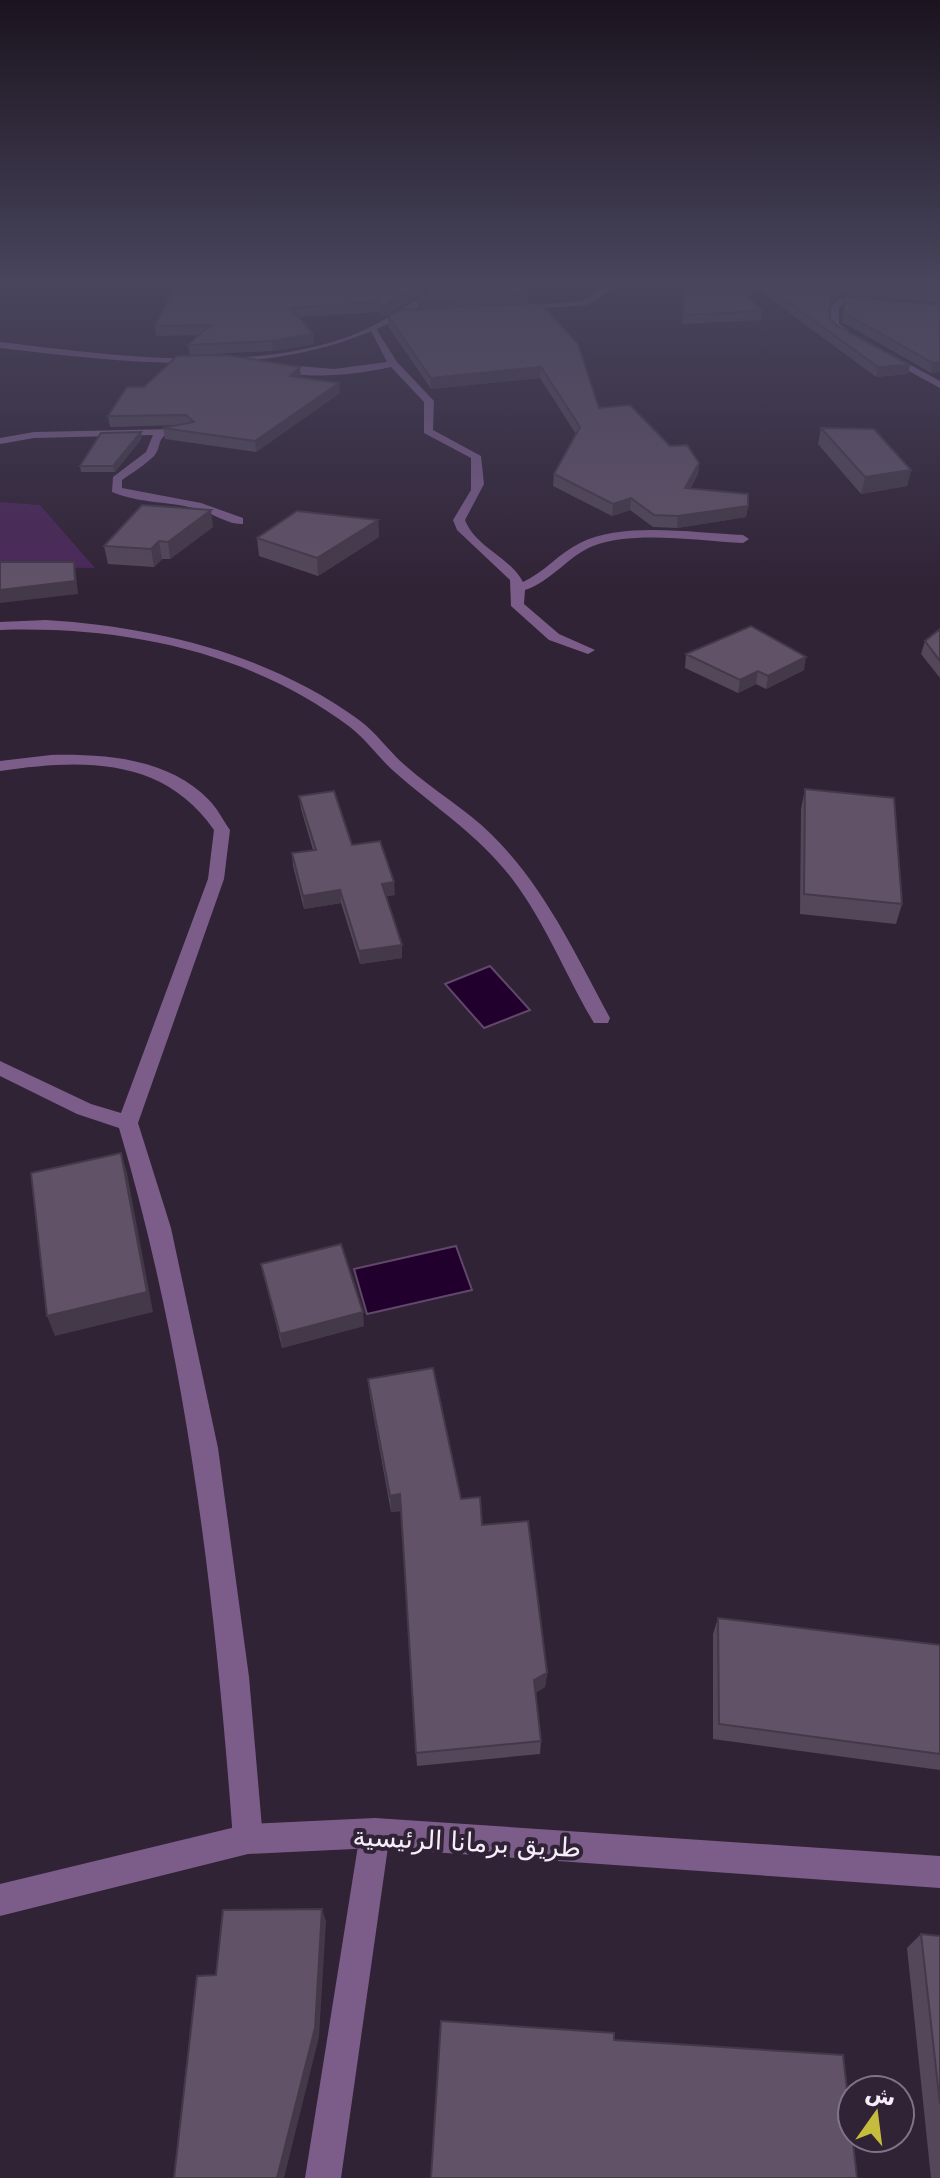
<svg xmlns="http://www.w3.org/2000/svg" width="940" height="2178" font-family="'DejaVu Sans','Noto Sans Arabic',sans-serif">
  <rect width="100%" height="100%" fill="#312336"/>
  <path fill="#4a2758" d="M0 502 40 505 95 568 0 567Z"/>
  <path fill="#21002d" stroke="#61476a" stroke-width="2" d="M490 966 530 1010 484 1028 445 984Z
    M456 1246 472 1290 367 1314 354 1269Z"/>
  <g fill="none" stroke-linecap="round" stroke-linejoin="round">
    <path fill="#7c5d8a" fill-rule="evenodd" d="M611 283H621L587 305 517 310 513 307 582 301Z
      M839 298 872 301 844 303 839 308V324L857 337V341H851L830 325 831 307Z
      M369 327H375L397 362 434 401 433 430 481 456 484 484 465 520C476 548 509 556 523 582 545 572 559 553 580 543 622 521 696 533 743 535L749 539 743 543C700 541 633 530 593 546 568 556 552 581 525 590L524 604 559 634 595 650 588 654 549 640 511 606 510 580 457 530 453 520 471 490V458L424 433V402L391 367C361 374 298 382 271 367L276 364 334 369 387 362Z
      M883 353H889L940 381V388L883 357Z
      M172 429V433C156 436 162 447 154 456 145 465 132 473 122 480V488L201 503 243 518V524C229 525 214 514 201 510 172 501 140 504 112 492L113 477 146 452 153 435 34 438 0 444V438L34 432Z
      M46 620C157 627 268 654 359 720 377 733 390 753 407 767 434 791 466 809 492 835 544 886 576 955 610 1018L608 1023H594C566 976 546 924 513 880 480 836 438 810 397 774 380 760 368 741 350 727 249 651 123 626 0 630V622Z
      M51 755C104 754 169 758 209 800 217 808 223 820 230 830L224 879 138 1123 171 1228 218 1448 249 1677 263 1839 259 1850 248 1854 237 1850 233 1839C215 1598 188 1360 119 1128L77 1114 0 1076V1061L91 1104 121 1113 208 879 214 830C163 756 81 759 0 771V761Z
      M375 1818 386 1822 390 1833 341 2178H305L360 1833 364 1822Z"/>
    <path fill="#7c5d8a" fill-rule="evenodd" d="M442 283H452C321 388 156 366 0 348V342C109 355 253 376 358 333 388 320 414 300 442 283Z
      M375 1818 940 1856V1888L375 1848 248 1854 0 1916V1884L248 1824Z"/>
  </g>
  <path fill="#534759" d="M437 283 383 317 379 312 299 317 313 334 314 344 273 351 190 355 188 345 199 335 156 336 155 326Z
    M686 283H940V303L842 294 830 302 829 318 837 326 910 365 908 374 876 377 756 288 749 296 762 311 761 320 682 324Z
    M529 293V302L434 308 540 303 599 408 699 463 698 474 690 489 748 506 746 517 677 528 653 527 630 510 612 516 553 486 554 474 576 434 540 378 431 389 388 326V316L418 309Z
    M845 297 940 305V372L931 373 842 322Z
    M300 377 340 393 256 452 165 439 163 428 179 425 110 427 108 416 144 387 301 377Z
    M821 428 911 470 907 486 861 494 818 444Z
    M142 438 115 472H81L80 466Z
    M378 520 379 537 318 576 259 556 257 538Z
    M213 527 170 559H162L154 567 108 564 104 546Z
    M940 629V678L921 654 925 641Z
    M686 654 804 670 766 689 756 684 738 693 685 668Z
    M805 789 902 904 896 924 800 914 801 809Z
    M299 796 352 845 395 895 386 896 402 945V958L360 964 341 903 304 909 293 866 292 853 313 850 301 809Z
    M261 1264 364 1326 282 1348Z
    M368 1379 482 1525 547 1673 545 1687 535 1693 541 1741 540 1754 417 1766 401 1511 391 1512 370 1397Z
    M718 1618 940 1645V1770L713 1739V1634Z
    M921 1934 940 1936V2178H931L907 1948Z"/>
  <path fill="#443949" d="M422 283H437L383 317 382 307Z
    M754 283H757L756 288 744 301 745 292Z
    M844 285 842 294 829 303 831 294Z
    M529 293V302L418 309V300Z
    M313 334 314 344 273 351 272 341Z
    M940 362V372L931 373 933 363Z
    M910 365 908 374 876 377 878 367Z
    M300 367 301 377 291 386 290 376Z
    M541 367 540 378 431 389V378Z
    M339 383 340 393 256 452 255 441Z
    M141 432 142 438 115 472 113 466Z
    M699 463 698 474 683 500 685 488Z
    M911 470 907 486 861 494 865 477Z
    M631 498 630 510 612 516 613 504Z
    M748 506 746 517 677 528 678 516Z
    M211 510 213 527 170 559 168 542Z
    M378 520 379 537 318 576 317 558Z
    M159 541 162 559 154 567 151 549Z
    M74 562 76 574 78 594 0 603V590Z
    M806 657 804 670 766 689 768 676Z
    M758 671 756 684 738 693 740 680Z
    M394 882 395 895 383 897 382 884Z
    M340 890 341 903 304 909 303 896Z
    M402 945V958L360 964 359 951Z
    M121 1153 127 1173 153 1312 55 1336 47 1316Z
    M363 1312 364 1326 282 1348 280 1334Z
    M400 1494 401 1510 391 1512 390 1496Z
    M547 1673 545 1687 533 1694 534 1680Z
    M322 1909 326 1921 319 2037 284 2178H277Z"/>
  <path fill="#615268" stroke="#443949" stroke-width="2" d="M177 283H422L382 307 379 302 291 308 313 334 272 341 188 345 210 325 155 326Z
    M442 283H521L529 293 418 300Z
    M686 283H754L745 292 762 311 683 315Z
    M762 283H860L879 287 885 283H940V294L844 285 831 294 829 318 837 326 910 365 878 367Z
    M845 297 940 305V362L933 363 844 313Z
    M540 303 578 344 599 408 630 405 670 446 687 445 699 463 685 488 748 494V506L678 516 654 515 631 498 613 504 554 474 580 427 541 367 431 378 388 316 401 310Z
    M227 355 300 367 290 376 339 383 255 441 163 428 194 422 186 415 108 416 127 387H144L177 356Z
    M821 428 874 429 911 470 865 477Z
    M141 432 113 466H80L101 433Z
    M142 505 211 510 168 542 159 541 151 549 104 546Z
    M297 511 378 520 317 558 257 538Z
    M0 562H74L75 581 0 590Z
    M751 626 806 657 768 676 758 671 740 680 686 654Z
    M940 629V661L925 641Z
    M805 789 894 798 902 904 804 894Z
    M334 791 352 845 380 841 394 882 382 884 402 945 359 951 340 890 303 896 292 853 316 850 299 796Z
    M121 1153 147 1292 47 1316 31 1173Z
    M341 1244 363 1312 280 1334 261 1264Z
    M433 1368 461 1499 480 1497 482 1525 528 1521 547 1673 534 1680 541 1741 416 1753 400 1494 390 1496 368 1379Z
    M718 1618 940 1645V1754L719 1724Z
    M322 1909 315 2028 277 2178H174L197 1976 216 1975 223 1910Z
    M921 1934 940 1936V2104Z
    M441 2021 614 2033V2040L843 2055 857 2178H431Z"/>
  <linearGradient id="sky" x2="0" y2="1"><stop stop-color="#1b131e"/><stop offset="0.48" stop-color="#48455d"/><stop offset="1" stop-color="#48455d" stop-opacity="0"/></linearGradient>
  <rect width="940" height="588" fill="url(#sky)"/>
  <g text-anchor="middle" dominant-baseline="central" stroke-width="8" stroke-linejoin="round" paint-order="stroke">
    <g font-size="26" fill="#f6edfa" stroke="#312336">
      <text transform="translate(467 1842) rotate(3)">طريق برمانا الرئيسية</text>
    </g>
  </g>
  <g transform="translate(876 2114) rotate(14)"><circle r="38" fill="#312336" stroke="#807484" stroke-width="2"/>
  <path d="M0-6L14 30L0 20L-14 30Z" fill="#c5bc3d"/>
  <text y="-12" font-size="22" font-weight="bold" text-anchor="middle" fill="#f6edfa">ش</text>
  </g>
</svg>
